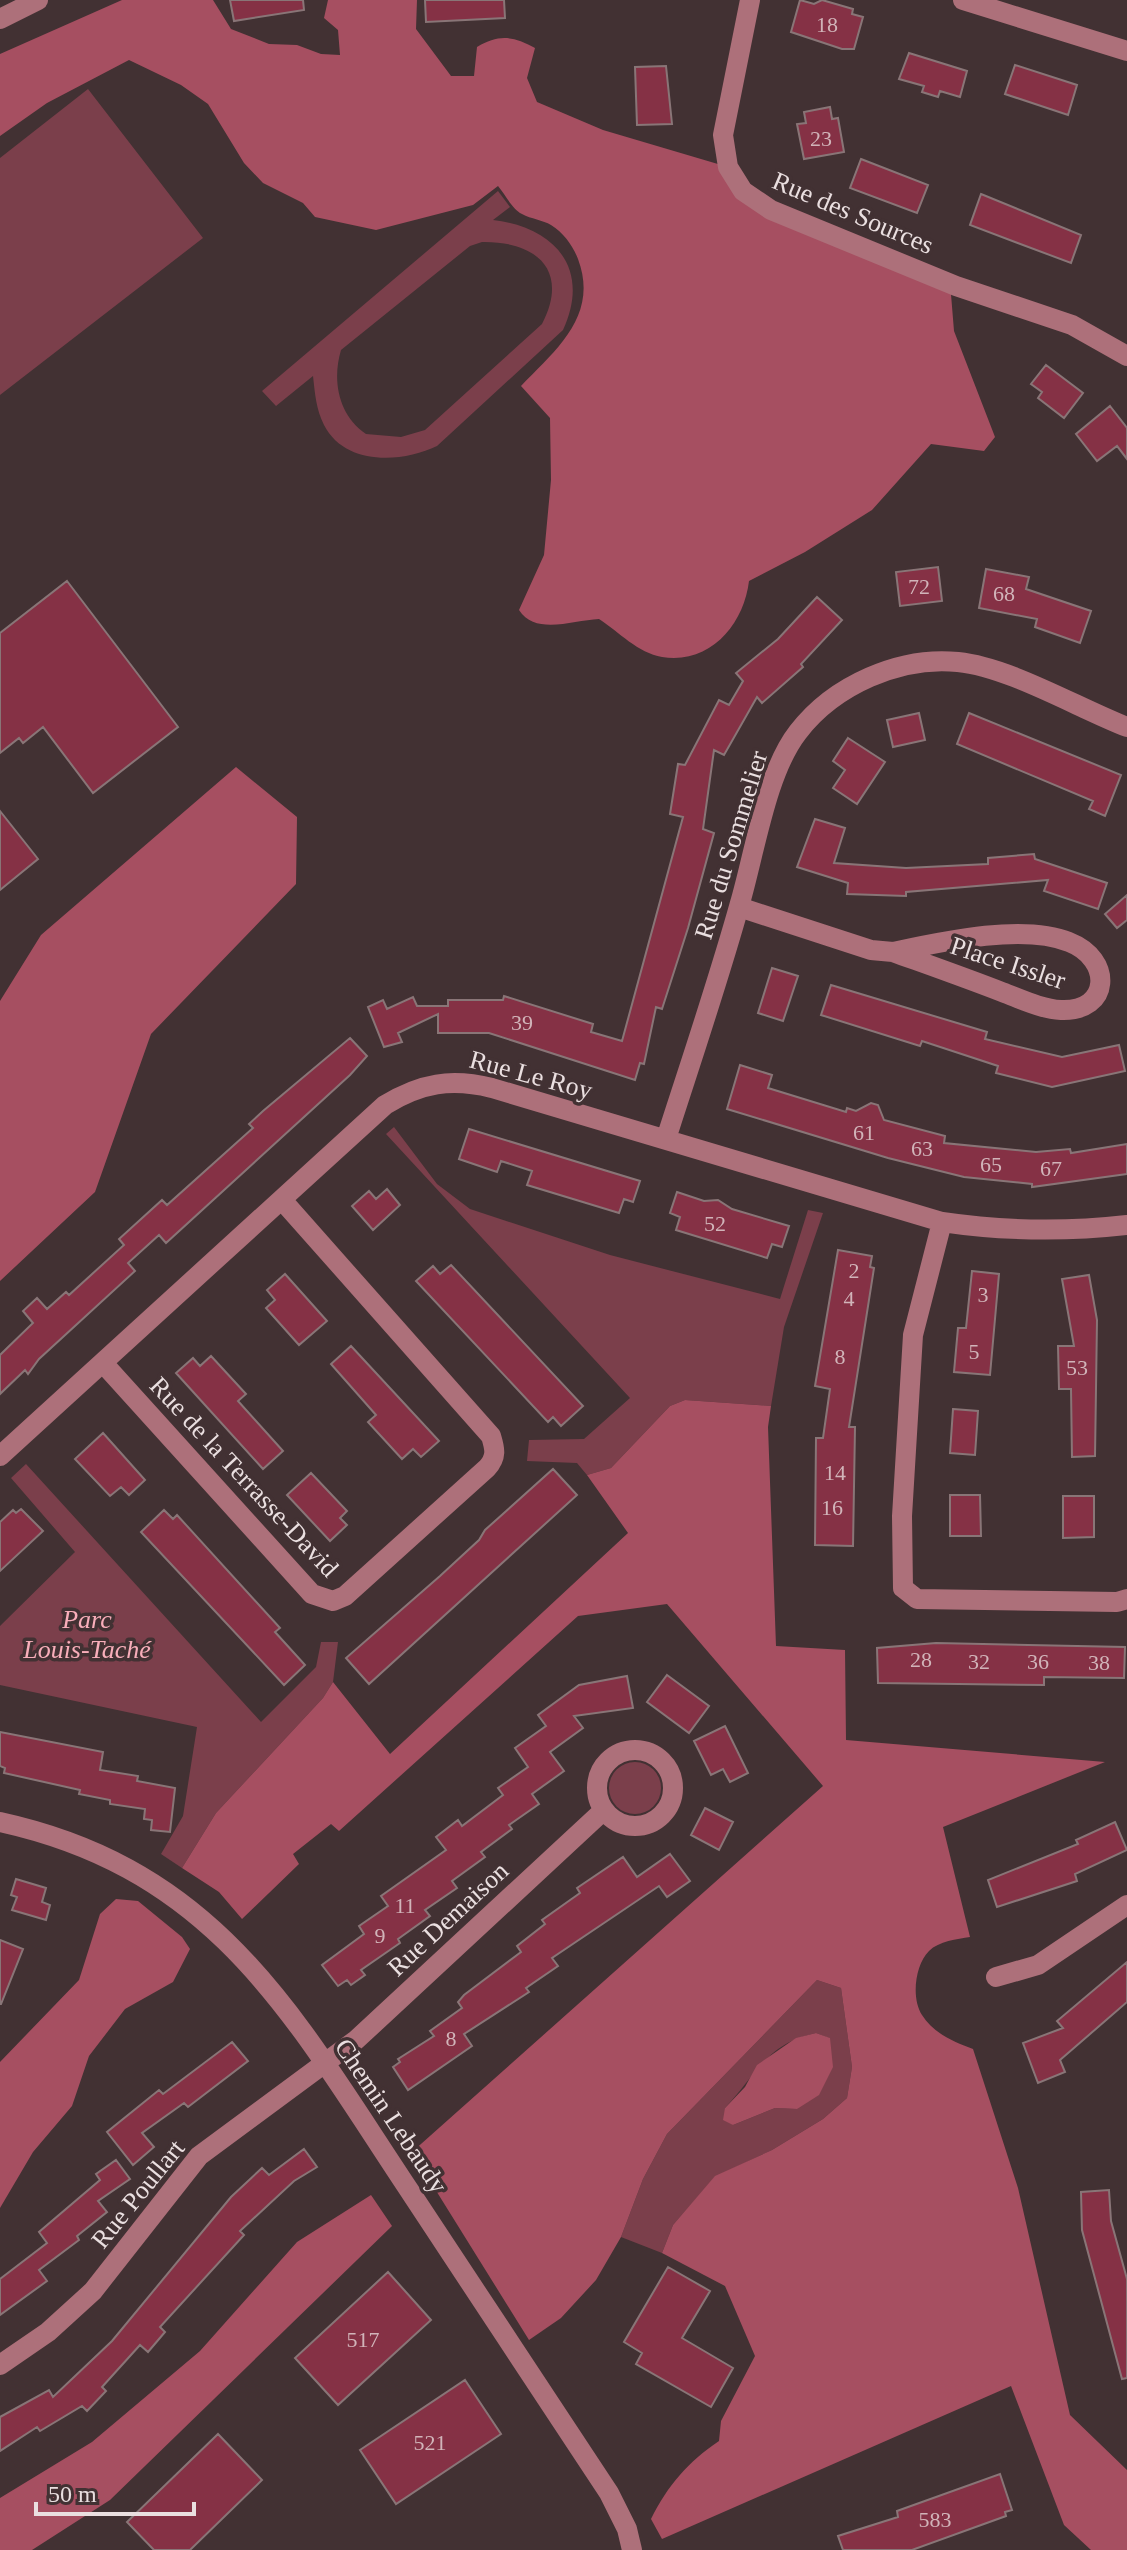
<svg xmlns="http://www.w3.org/2000/svg" width="1127" height="2550" font-family="Georgia,serif">
  <rect width="100%" height="100%" fill="#423133"/>
  <path fill="#7b3f4b" fill-rule="evenodd" d="M88 89 203 238 0 395V158Z
    M498 191 510 207 493 220C556 227 591 270 563 330L437 446C402 463 345 466 324 425 316 409 315 394 313 376L276 406 262 391ZM482 242C536 241 570 270 542 324L425 430 401 437 366 434C338 415 332 380 341 350L470 246Z
    M394 1127 437 1184 470 1209 610 1255 780 1299 808 1210 823 1213 784 1327 771 1406 685 1400 670 1406 611 1468 587 1475 577 1463 527 1461 529 1440 584 1439 630 1398 386 1134Z
    M26 1464 261 1722 316 1667 321 1642H338L333 1682 323 1698 216 1813 182 1868 161 1854 183 1816 197 1727 0 1685V1626L75 1552 11 1478Z
    M609 1788a26 26 0 1 1 52 0a26 26 0 1 1-52 0Z
    M817 1980 841 1988 852 2067 847 2098 823 2119 772 2150 715 2177 673 2225 662 2253 621 2237 643 2179 667 2134ZM816 2033 829 2038 797 2109 775 2108 733 2125 725 2108C757 2074 766 2044 816 2033Z"/>
  <path fill="#a64f61" d="M122 0H213L231 29 269 44 297 45 321 54 340 55 338 30 324 18 328 0H417L416 29 451 76H474L477 47C499 34 513 36 535 48L527 78 537 102 603 130 728 167 743 191 950 282 954 331 995 437 984 451 931 444 872 510 805 552 749 581C744 624 710 665 662 657 638 653 619 632 599 619 573 620 536 636 519 610L544 555 551 480 550 418 521 386C557 349 599 315 578 259 573 246 564 233 551 225 543 220 531 219 522 214 512 209 505 194 498 186L473 205 376 230 315 217 303 203 263 183 244 163 208 104 181 85 129 60 47 103 0 136V54Z
    M236 767 297 817 296 884 151 1034 95 1192 0 1281V1001L41 935Z
    M685 1400 771 1406 768 1427 776 1646 845 1650 846 1740 1105 1762 943 1827 970 1937C957 1939 939 1941 929 1951 915 1965 911 1998 922 2015 933 2033 954 2042 973 2049L1018 2188 1070 2415 1127 2470V2550H1091L1064 2525 1011 2386 662 2539 651 2519C668 2485 688 2462 719 2441L721 2421 755 2356 725 2286 662 2253 673 2225 715 2176 772 2150 823 2119 847 2098 852 2067 841 1988 817 1980 667 2134 643 2179 621 2237 596 2280 561 2318 529 2340 412 2152 823 1786 667 1604 578 1616 339 1831 331 1824 293 1854 299 1864 242 1919 219 1892 182 1868 216 1813 323 1698 333 1682 390 1754 628 1533 587 1475 611 1468 670 1406Z
    M116 1899 138 1901 182 1937 190 1949 173 1982 125 2009 89 2056 72 2106 33 2152 0 2208V2062L79 1980 100 1914Z
    M816 2033 830 2038 833 2067 819 2095 797 2109 775 2108 733 2125 723 2120 725 2108 745 2087 757 2065 796 2038Z
    M371 2195 392 2226 110 2500 32 2550H0V2498L92 2442 200 2351 297 2242Z"/>
  <path fill="#853145" stroke="#897577" stroke-width="2" d="M230 0H303L304 10 234 21Z
    M425 0H504L505 18 426 22Z
    M800 0 814 4 822 0 853 9 852 14 863 17 854 49H842L791 32Z
    M909 53 967 71 960 97 940 91 938 97 922 92 924 86 899 79Z
    M1015 65 1077 85 1068 115 1005 94Z
    M666 66 672 124 637 125 635 67Z
    M830 107 832 119 838 118 844 152 804 159 797 124 806 123 804 112Z
    M861 159 928 185 917 213 850 188Z
    M981 194 1081 235 1071 263 970 225Z
    M1046 365 1083 393 1064 418 1038 398 1042 392 1031 384Z
    M1110 406 1127 428V459L1117 446 1097 461 1076 434Z
    M938 567 942 601 900 606 896 572Z
    M986 569 1029 577 1026 589 1091 611 1080 643 1035 627 1037 619 979 608Z
    M67 581 178 727 93 793 43 727 23 743 19 738 0 753V633Z
    M817 597 842 620 801 664 803 667 762 703 757 697 724 755 714 750 703 829 714 833 688 928 662 1009 656 1007 644 1064 640 1063 635 1080 489 1033H438V1014L398 1033 402 1042 384 1047 368 1007 383 1000 387 1009 413 997 417 1006H448V1000H503L504 996 593 1024 591 1032 622 1041 683 817 670 814 678 764 685 765 719 700 729 705 743 681 736 673 778 639Z
    M919 713 925 740 893 747 887 720Z
    M969 713 1121 775 1105 816 1089 809 1093 801 957 744Z
    M848 738 885 762 857 804 833 788 845 770 833 761Z
    M0 811 38 859 0 890Z
    M815 819 845 828 834 863 906 868 988 864V858L1034 854 1035 859 1107 883 1098 909 1044 891 1048 880 906 892V896L847 894 848 883 797 867Z
    M1127 895V920L1117 928 1105 914Z
    M772 968 798 976 783 1021 758 1013Z
    M831 985 987 1032 985 1039 1062 1057 1119 1045 1125 1071 1052 1087 996 1073 998 1066 922 1041 920 1046 821 1015Z
    M350 1038 367 1056 350 1075 166 1243 159 1235 128 1263 135 1271 39 1359 28 1374 25 1370 0 1394V1355L33 1323 23 1311 37 1298 47 1309 66 1292 69 1295 124 1245 119 1239 162 1200 167 1205 253 1128 249 1124 263 1111Z
    M740 1065 772 1075 768 1088 846 1112 847 1108 856 1111 871 1103 878 1105 884 1120 945 1136 944 1143 1036 1152 1070 1149 1071 1153 1127 1144V1174L1032 1187V1184L964 1177 888 1158 727 1109Z
    M469 1129 640 1181 633 1202 624 1199 619 1213 527 1185 532 1171 501 1161 497 1172 459 1159Z
    M387 1189 400 1205 373 1230 352 1206 369 1191 376 1199Z
    M677 1192 704 1201 718 1200 732 1209 789 1226 782 1247 772 1244 767 1258 676 1230 680 1217 670 1213Z
    M838 1250 872 1256 870 1267 874 1268 849 1427H855L853 1546 815 1545 816 1438H823L830 1389 815 1386Z
    M451 1265 583 1406 561 1426 553 1417 548 1422 416 1281 433 1266 440 1274Z
    M972 1271 999 1274 990 1375 954 1372 958 1328H966Z
    M285 1274 327 1321 299 1345 266 1308 275 1300 267 1290Z
    M1089 1275 1097 1320 1095 1456 1072 1457 1071 1389H1059L1058 1346H1074L1062 1279Z
    M351 1346 439 1441 421 1457 413 1449 402 1459 368 1422 376 1415 331 1364Z
    M211 1356 246 1394 238 1401 283 1451 263 1469 176 1373 193 1358 200 1366Z
    M953 1409 978 1411 975 1455 950 1453Z
    M103 1433 145 1480 129 1495 121 1487 110 1496 75 1459Z
    M553 1469 577 1495 369 1684 346 1658 440 1576 479 1540 485 1530Z
    M311 1473 347 1511 340 1518 347 1525 330 1541 287 1495Z
    M950 1495H980L981 1536H950Z
    M1063 1496H1094V1537L1063 1538Z
    M21 1509 43 1531 0 1571V1522L13 1510 16 1513Z
    M164 1510 173 1519 177 1515 280 1628 275 1632 305 1665 284 1685 141 1532Z
    M936 1643 1125 1647 1124 1678 1044 1677V1685L878 1683 877 1648Z
    M667 1675 709 1706 689 1733 647 1702Z
    M627 1676 633 1708 574 1716 583 1728 550 1752 564 1771 532 1794 539 1804 509 1825 512 1829 481 1852 485 1857 452 1881 457 1888 425 1910 430 1916 398 1939 400 1943 361 1970 365 1975 351 1985 347 1980 338 1986 322 1965 364 1934 359 1926 388 1906 381 1896 446 1850 436 1837 458 1820 462 1826 503 1795 498 1788 528 1767 515 1748 546 1726 538 1715 579 1685Z
    M725 1726 748 1773 730 1782 723 1769 711 1775 694 1741Z
    M0 1732 103 1752 100 1770 138 1776 137 1781 175 1788 170 1832 151 1830 152 1820 144 1819 145 1809 110 1804V1800L79 1794 80 1790 4 1773 5 1768 0 1766Z
    M705 1808 733 1822 719 1850 691 1835Z
    M1115 1822 1127 1850 1075 1874 1077 1881 997 1907 988 1880 1078 1844 1076 1840Z
    M670 1854 690 1881 667 1897 659 1886 552 1958 558 1966 526 1988 529 1992 464 2034 472 2046 408 2090 393 2067 400 2062 398 2059 434 2036 430 2031 462 2008 458 2002 464 1995 521 1952 517 1946 545 1924 542 1920 580 1893 577 1888 623 1857 637 1877Z
    M16 1879 46 1888 42 1902 50 1905 46 1920 12 1910 17 1897 11 1895Z
    M0 1940 23 1949 1 2004H0Z
    M1127 1962V2002L1060 2060 1065 2072 1038 2083 1023 2043 1063 2028 1057 2021Z
    M232 2042 248 2061 188 2107 184 2103 142 2133 154 2147 133 2165 107 2132 159 2090 163 2094Z
    M304 2149 317 2167 294 2181 240 2231 244 2235 160 2327 165 2332 148 2352 140 2345 102 2387 106 2391 87 2411 82 2406 40 2431 37 2427 0 2451V2417L49 2390 53 2397 112 2341 231 2197 262 2168 269 2175Z
    M116 2160 130 2179 98 2201 107 2212 77 2236 79 2240 39 2270 47 2281 0 2315V2279L47 2243 39 2232 100 2180 96 2174Z
    M1109 2190 1111 2221 1127 2279V2378L1122 2379 1082 2230 1081 2192Z
    M668 2267 710 2291 682 2338 733 2368 711 2407 636 2364 642 2353 624 2342Z
    M388 2272 431 2320 338 2405 295 2358Z
    M465 2380 501 2434 396 2504 360 2450Z
    M218 2434 262 2480 190 2550H154L127 2522Z
    M1000 2474 1012 2510 1005 2512 1006 2516 912 2550H843L838 2536 898 2517 897 2511Z"/>
  <g fill="none" stroke-linecap="round" stroke-linejoin="round">
    <path stroke="#ad707a" stroke-width="20" d="M750 0 723 135 728 167 743 191 771 210 956 286 1072 325 1127 356
      M963 0 1127 51
      M0 19 38 0
      M739 907 871 950 893 952C929 965 966 978 1002 992 1021 999 1041 1009 1061 1010 1111 1012 1113 959 1069 942 1023 923 940 942 893 952
      M666 1139C691 1061 718 982 740 903 755 852 766 773 798 732 834 685 900 656 958 662 1009 667 1078 708 1127 727
      M942 1222 913 1335 902 1516 903 1588 917 1599 1117 1602 1127 1599
      M103 1363 312 1594 333 1601 345 1596 487 1468C497 1457 495 1449 491 1436L282 1200
      M0 1456 385 1105C421 1083 451 1078 492 1088L942 1222C1003 1231 1065 1232 1127 1225
      M597 1788a38 38 0 1 1 76 0a38 38 0 1 1-76 0Z
      M0 1822C219 1870 295 2019 409 2190 476 2291 542 2392 609 2493L627 2529 632 2550
      M996 1977 1038 1965 1127 1905
      M0 2365 48 2332 93 2291 199 2156 356 2040 604 1810"/>
  </g>
  <g text-anchor="middle" dominant-baseline="central" stroke-width="7" stroke-linejoin="round" paint-order="stroke">
    <g font-size="22" fill="#d1b4b9">
      <text x="827" y="24">18</text>
      <text x="821" y="138">23</text>
      <text x="919" y="586">72</text>
      <text x="1004" y="593">68</text>
      <text x="522" y="1022">39</text>
      <text x="864" y="1132">61</text>
      <text x="922" y="1148">63</text>
      <text x="991" y="1164">65</text>
      <text x="1051" y="1168">67</text>
      <text x="715" y="1223">52</text>
      <text x="854" y="1270">2</text>
      <text x="983" y="1294">3</text>
      <text x="849" y="1298">4</text>
      <text x="974" y="1351">5</text>
      <text x="840" y="1356">8</text>
      <text x="1077" y="1367">53</text>
      <text x="835" y="1472">14</text>
      <text x="832" y="1507">16</text>
      <text x="921" y="1659">28</text>
      <text x="979" y="1661">32</text>
      <text x="1038" y="1661">36</text>
      <text x="1099" y="1662">38</text>
      <text x="405" y="1905">11</text>
      <text x="380" y="1935">9</text>
      <text x="451" y="2038">8</text>
      <text x="363" y="2339">517</text>
      <text x="430" y="2442">521</text>
      <text x="935" y="2519">583</text>
    </g>
    <g font-size="26" fill="#eadfe0" stroke="#423133">
      <text transform="translate(853 213) rotate(23)">Rue des Sources</text>
      <text transform="translate(731 845) rotate(-73)">Rue du Sommelier</text>
      <text transform="translate(1008 963) rotate(18)">Place Issler</text>
      <text transform="translate(531 1075) rotate(15)">Rue Le Roy</text>
      <text transform="translate(244 1477) rotate(47)">Rue de la Terrasse-David</text>
      <text transform="translate(448 1919) rotate(-43)">Rue Demaison</text>
      <text transform="translate(391 2116) rotate(56)">Chemin Lebaudy</text>
      <text transform="translate(138 2194) rotate(-51)">Rue Poullart</text>
    </g>
    <g font-size="26" font-style="italic" fill="#f8aeba" stroke="#423133">
      <text x="87" y="1619">Parc<tspan x="87" dy="30">Louis-Taché</tspan></text>
    </g>
  </g>
  <path d="M36 2502v12h158v-12" fill="none" stroke="#eadfe0" stroke-width="4"/>
  <text x="48" y="2502" font-size="24" fill="#eadfe0" stroke="#423133" stroke-width="6" paint-order="stroke">50 m</text>
</svg>
